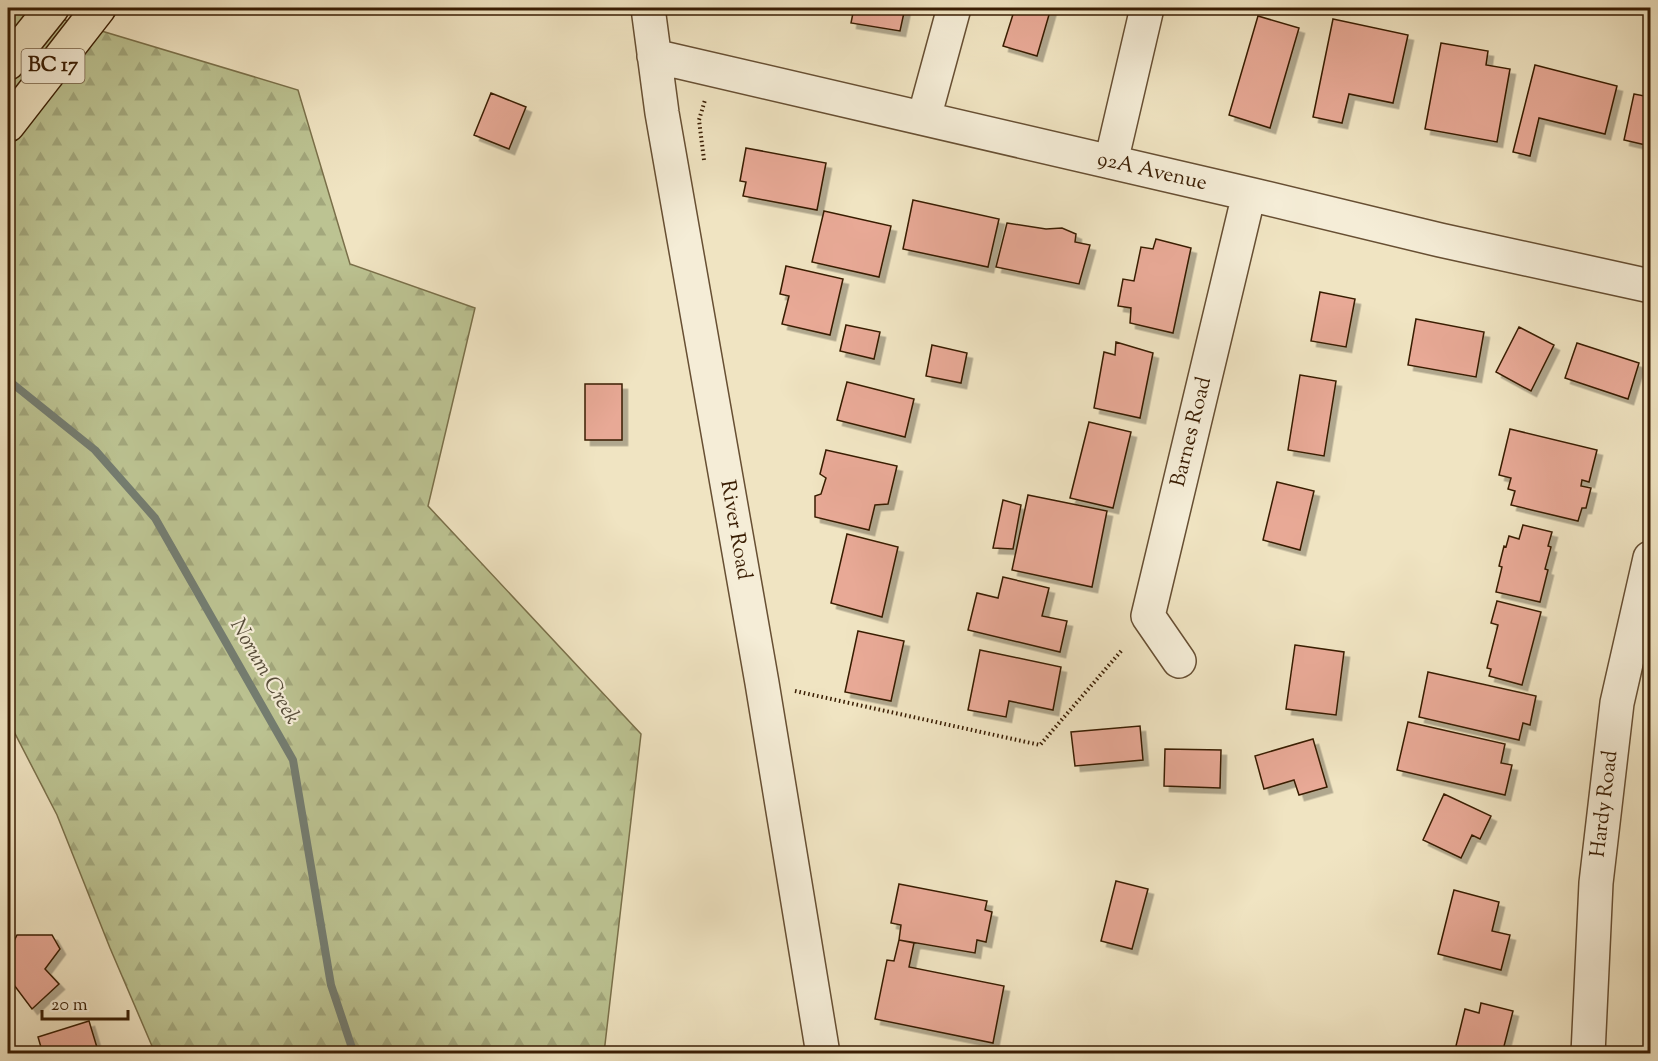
<svg xmlns="http://www.w3.org/2000/svg" width="1658" height="1061" font-family="'Sorts Mill Goudy',serif">
  <defs>
    <pattern id="forest-firs" width="22" height="20" patternUnits="userSpaceOnUse" patternTransform="scale(1.5)"><rect width="22" height="20" fill="#bcc392"/><path d="M5 1l3.5 6h-7zM16 11l3.5 6h-7z" fill="#a2a77c"/></pattern>
    <filter id="shadow"><feDropShadow dx="5.5" dy="5.5" stdDeviation="0" flood-color="#0004"/></filter>
  </defs>
  <rect width="100%" height="100%" fill="#f0e4c2"/>
  <filter id="stains"><feTurbulence type="fractalNoise" baseFrequency=".00333" numOctaves="4"/><feColorMatrix values="0 0 0 0 .2 0 0 0 0 .09 0 0 0 0 .02 0 0 0 .5 -.17"/></filter>
  <radialGradient id="worn" r=".72"><stop offset=".6" stop-color="#630" stop-opacity="0"/><stop offset="1" stop-color="#630" stop-opacity=".3"/></radialGradient>
  <path fill="url(#forest-firs)" stroke="#7a704a" stroke-width="1.5" d="M8 8H25L298 90 350 264 475 308 428 506 641 734 604 1053H155L110 948 57 815 8 720Z"/>
  <g fill="none" stroke-linecap="round" stroke-linejoin="round">
    <path stroke="#747d71" stroke-width="8" d="M8 380 95 450 155 518 293 760 331 985 354 1054"/>
  </g>
  <path fill="#e8a996" stroke="#391d03" stroke-width="1.5" filter="url(#shadow)" d="M854 8H905L900 31 851 23Z
    M1015 8H1051L1037 56 1003 46Z
    M1258 16 1299 28 1270 128 1229 115Z
    M1333 19 1408 35 1393 103 1349 94 1342 123 1313 117Z
    M1441 43 1488 51 1486 65 1510 69 1497 142 1425 129Z
    M1535 65 1617 86 1605 134 1539 118 1530 156 1513 152Z
    M491 93 526 107 509 149 474 135Z
    M1634 94 1650 97V146L1624 140Z
    M746 148 826 163 817 210 743 196 746 182 740 181Z
    M913 200 999 219 988 267 903 249Z
    M824 211 891 226 879 277 812 262Z
    M1007 223 1046 229 1062 228 1076 234 1075 242 1090 245 1079 284 996 267Z
    M1156 239 1191 248 1173 333 1130 323 1131 308 1118 306 1123 279 1134 281 1141 247 1153 249Z
    M786 266 843 279 830 335 782 324 789 296 780 294Z
    M1320 292 1355 299 1346 347 1311 341Z
    M1416 319 1484 332 1476 377 1408 365Z
    M846 325 880 332 874 359 840 351Z
    M1519 327 1554 345 1531 391 1496 372Z
    M1116 342 1153 353 1140 418 1094 408 1104 352 1115 355Z
    M1577 343 1639 363 1628 399 1565 378Z
    M932 345 967 353 961 383 926 376Z
    M1300 375 1336 381 1324 456 1288 450Z
    M847 382 914 399 905 437 837 420Z
    M585 384H622V440H585Z
    M1089 422 1131 432 1113 508 1070 498Z
    M1510 429 1597 450 1589 482 1582 480 1581 486 1591 488 1586 508H1582L1578 521 1511 505 1515 491 1508 489 1511 478 1499 475Z
    M826 450 897 466 888 504 875 505 869 530 815 517V496L821 494 826 478 820 474Z
    M1277 482 1314 491 1300 550 1263 540Z
    M1028 495 1107 511 1092 587 1012 570Z
    M1003 500 1021 505 1013 549 993 548Z
    M1523 525 1552 532 1548 546 1551 547 1545 569 1548 570 1540 602 1496 592 1502 567 1499 566 1504 546 1506 547 1509 536 1519 539Z
    M847 534 898 547 882 617 831 603Z
    M1003 577 1049 588 1042 616 1067 621 1060 652 968 630 977 593 998 598Z
    M1497 601 1541 612 1522 685 1489 676 1491 669 1487 668 1498 625 1491 623Z
    M858 631 904 641 891 701 845 692Z
    M1295 645 1344 652 1336 715 1286 709Z
    M980 650 1061 667 1053 710 1009 701 1006 717 968 710Z
    M1428 672 1536 696 1530 725 1523 723 1519 740 1419 717Z
    M1408 722 1505 744 1501 763 1512 765 1505 795 1397 770Z
    M1140 726 1143 760 1075 766 1071 732Z
    M1313 739 1327 787 1299 795 1294 780 1264 789 1255 756Z
    M1165 749 1221 750 1220 788 1164 786Z
    M1444 794 1491 816 1480 839 1472 835 1461 858 1423 840Z
    M1116 881 1148 889 1132 949 1101 941Z
    M899 884 987 901 985 910 992 912 986 942 977 940 975 953 899 940 901 925 891 923Z
    M1454 890 1499 902 1492 931 1510 935 1501 970 1438 954Z
    M17 935H52L60 949 45 969 59 984 32 1009 8 977V953Z
    M899 940 914 943 909 967 1004 986 993 1043 875 1019 887 960 894 961Z
    M1481 1003 1513 1011 1502 1054H1454L1465 1009 1479 1013Z
    M89 1021 99 1054H43L38 1037Z"/>
  <g fill="none" stroke-linecap="round" stroke-linejoin="round">
    <defs>
      <path id="minor" d="M648 8 662 113 762 683 823 1054
        M654 56 1249 194 1440 240 1650 286
        M924 118 954 8
        M1111 162 1147 8
        M1179 661 1148 616 1249 194
        M1588 1054 1596 883 1617 703 1650 558"/>
      <path id="highway" d="M8 63 52 8
        M8 125 99 8"/>
    </defs>
    <use href="#minor" stroke="#674f33" stroke-width="36"/>
    <use href="#highway" stroke="#391d03" stroke-width="36"/>
    <path stroke="#391d03" stroke-width="4" stroke-dasharray="1.5 3" stroke-linecap="butt" d="M704 160 699 120 705 100
      M795 691 1040 745 1122 650"/>
    <use href="#minor" stroke="#f5edd7" stroke-width="33"/>
    <use href="#highway" stroke="#f0e4c2" stroke-width="33"/>
  </g>
  <g text-anchor="middle" dominant-baseline="central" stroke-width="4.5" stroke-linejoin="round" paint-order="stroke">
    <rect fill="#f5edd7" stroke="#715b43" stroke-width="1.5" x="21.5" y="49" width="63" height="34" rx="4.5"/>
    <g font-size="20" font-weight="bold" fill="#391d03">
      <text x="53" y="66">BC 17</text>
    </g>
    <g font-size="21" fill="#391d03" stroke="#f5edd7">
      <text transform="translate(1152 172) rotate(13)">92A Avenue</text>
      <text transform="translate(1192 432) rotate(-76)">Barnes Road</text>
      <text transform="translate(735 530) rotate(80)">River Road</text>
      <text transform="translate(1605 804) rotate(-83)">Hardy Road</text>
    </g>
    <g font-size="22" font-style="italic" fill="#574d3a" stroke="#f5edd7">
      <text transform="translate(264 672) rotate(60)">Norum Creek</text>
    </g>
  </g>
  <rect width="1658" height="1061" fill="none" stroke="#f0e4c2" stroke-width="30"/>
  <rect x="9" y="9" width="1640" height="1043" fill="none" stroke="#391d03" stroke-width="3"/>
  <rect x="15" y="15" width="1628" height="1031" fill="none" stroke="#391d03" stroke-width="1.5"/>
  <path d="M42 1010v9h86v-9" fill="none" stroke="#391d03" stroke-width="3"/>
  <text x="51" y="1010" font-size="18" fill="#391d03" stroke="#f5edd7" stroke-width="4.5" paint-order="stroke">20 m</text>
  <rect width="100%" height="100%" filter="url(#stains)"/>
  <rect width="100%" height="100%" fill="url(#worn)"/>
</svg>
